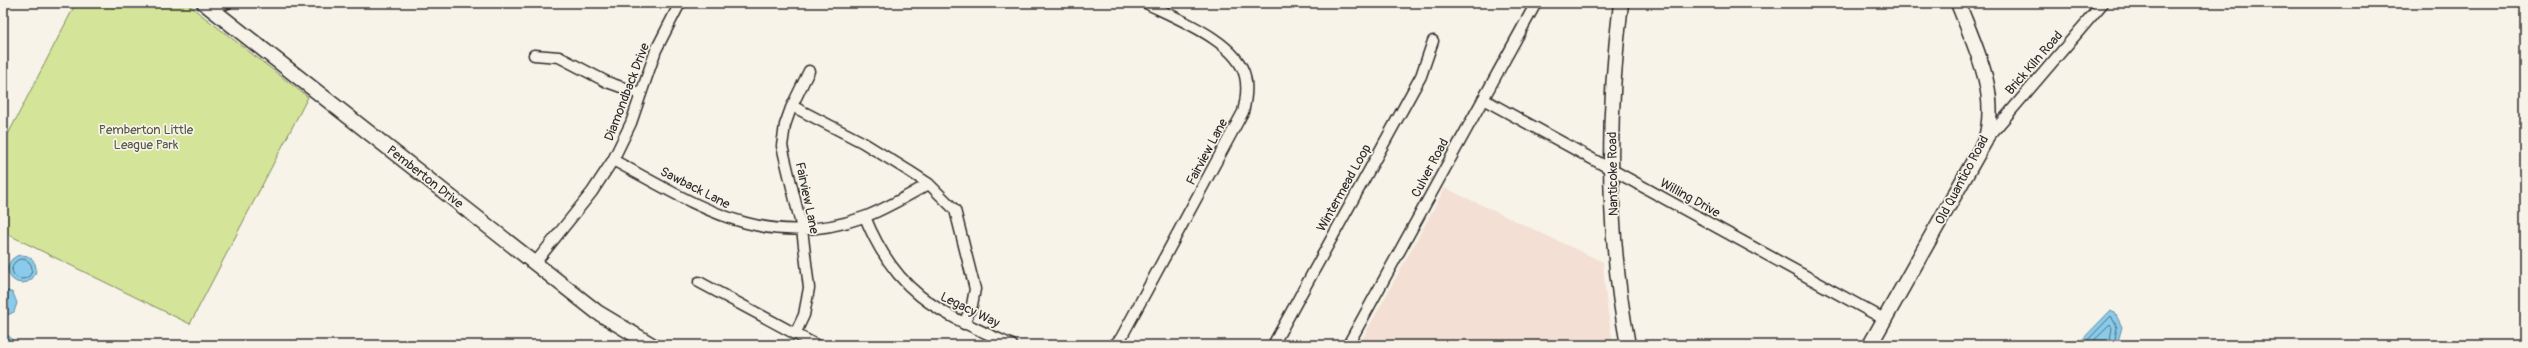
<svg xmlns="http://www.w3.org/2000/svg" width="2528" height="348" font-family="Pangolin,sans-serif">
  <rect width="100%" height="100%" fill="#f7f3e8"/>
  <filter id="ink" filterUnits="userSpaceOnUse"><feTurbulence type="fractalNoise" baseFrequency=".025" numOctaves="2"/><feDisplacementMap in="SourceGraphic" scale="8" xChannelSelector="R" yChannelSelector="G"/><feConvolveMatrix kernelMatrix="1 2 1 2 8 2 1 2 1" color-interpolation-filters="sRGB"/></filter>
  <g filter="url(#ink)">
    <path fill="#f3dfd4" d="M1445 188 1603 262 1606 299 1613 345H1359Z"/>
    <path fill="#d4e498" stroke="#808862" d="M76 3H186L308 97 190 324 3 232V144Z"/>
    <path fill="#8acbeb" stroke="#648b9e" d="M8 269a14 14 0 1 1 28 0a14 14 0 1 1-28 0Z
      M3 289 13 293 17 303 14 312 3 317Z
      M2110 311 2115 313 2122 327 2117 345H2077Z
      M3 332 10 337 15 345H3Z"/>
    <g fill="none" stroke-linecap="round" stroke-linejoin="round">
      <path stroke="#516b78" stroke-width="1" d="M12 269a10 10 0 1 1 20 0a10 10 0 1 1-20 0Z
        M2083 345 2111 316 2117 327 2114 345
        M2089 345 2110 325 2112 328 2109 345"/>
      <defs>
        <path id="street" d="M217 6 228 3
          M534 55 559 57 607 82 641 94
          M1483 99 1884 319
          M792 106 862 142 909 171 929 184 955 210 975 289 972 305 964 324
          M1986 140 2103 3
          M613 160C697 205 764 253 864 217 886 209 908 195 929 184
          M865 217C897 296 939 312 1012 345
          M535 263 592 192 613 160 631 123 656 50 680 3
          M699 282 816 345
          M795 334 804 315 809 288 802 229 782 146 785 125 791 108 809 71
          M1114 345 1121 338 1243 112C1246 100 1248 88 1245 76 1237 41 1175 18 1146 3
          M1273 345 1421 76 1433 41
          M1348 345 1536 3"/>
        <path id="secondary" d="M204 3 597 312 652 345
          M1621 3C1607 115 1607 234 1628 345
          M1870 345 1985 141C2000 94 1975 47 1958 3"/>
      </defs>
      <use href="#street" stroke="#2b2b2b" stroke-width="13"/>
      <use href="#secondary" stroke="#2b2b2b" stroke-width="17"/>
      <use href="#street" stroke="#f7f3e8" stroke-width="10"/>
      <use href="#secondary" stroke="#f7f3e8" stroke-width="14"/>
    </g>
  </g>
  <g text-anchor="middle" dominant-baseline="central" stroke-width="3.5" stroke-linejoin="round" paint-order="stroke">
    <g font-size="13" fill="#2b2b2b" stroke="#f7f3e8">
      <text transform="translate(2034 63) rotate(-49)">Brick Kiln Road</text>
      <text transform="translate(627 92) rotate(-69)">Diamondback Drive</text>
      <text transform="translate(1207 152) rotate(-62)">Fairview Lane</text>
      <text transform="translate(1430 168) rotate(-62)">Culver Road</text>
      <text transform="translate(1613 174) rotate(-91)">Nanticoke Road</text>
      <text transform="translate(425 177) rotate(38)">Pemberton Drive</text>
      <text transform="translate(1962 180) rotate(-62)">Old Quantico Road</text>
      <text transform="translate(695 188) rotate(27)">Sawback Lane</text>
      <text transform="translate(1344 188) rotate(-61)">Wintermead Loop</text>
      <text transform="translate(807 198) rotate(78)">Fairview Lane</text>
      <text transform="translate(1690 198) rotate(29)">Willing Drive</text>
      <text transform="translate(970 310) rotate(26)">Legacy Way</text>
    </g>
    <g font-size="13" fill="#555946" stroke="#f7f3e8">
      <text x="146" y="130">Pemberton Little<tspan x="146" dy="15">League Park</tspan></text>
    </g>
  </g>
  <rect width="2528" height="348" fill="none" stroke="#f7f3e8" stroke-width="16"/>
  <rect x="8" y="8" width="2512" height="332" fill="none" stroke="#2b2b2b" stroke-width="1.5" filter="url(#ink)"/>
</svg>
